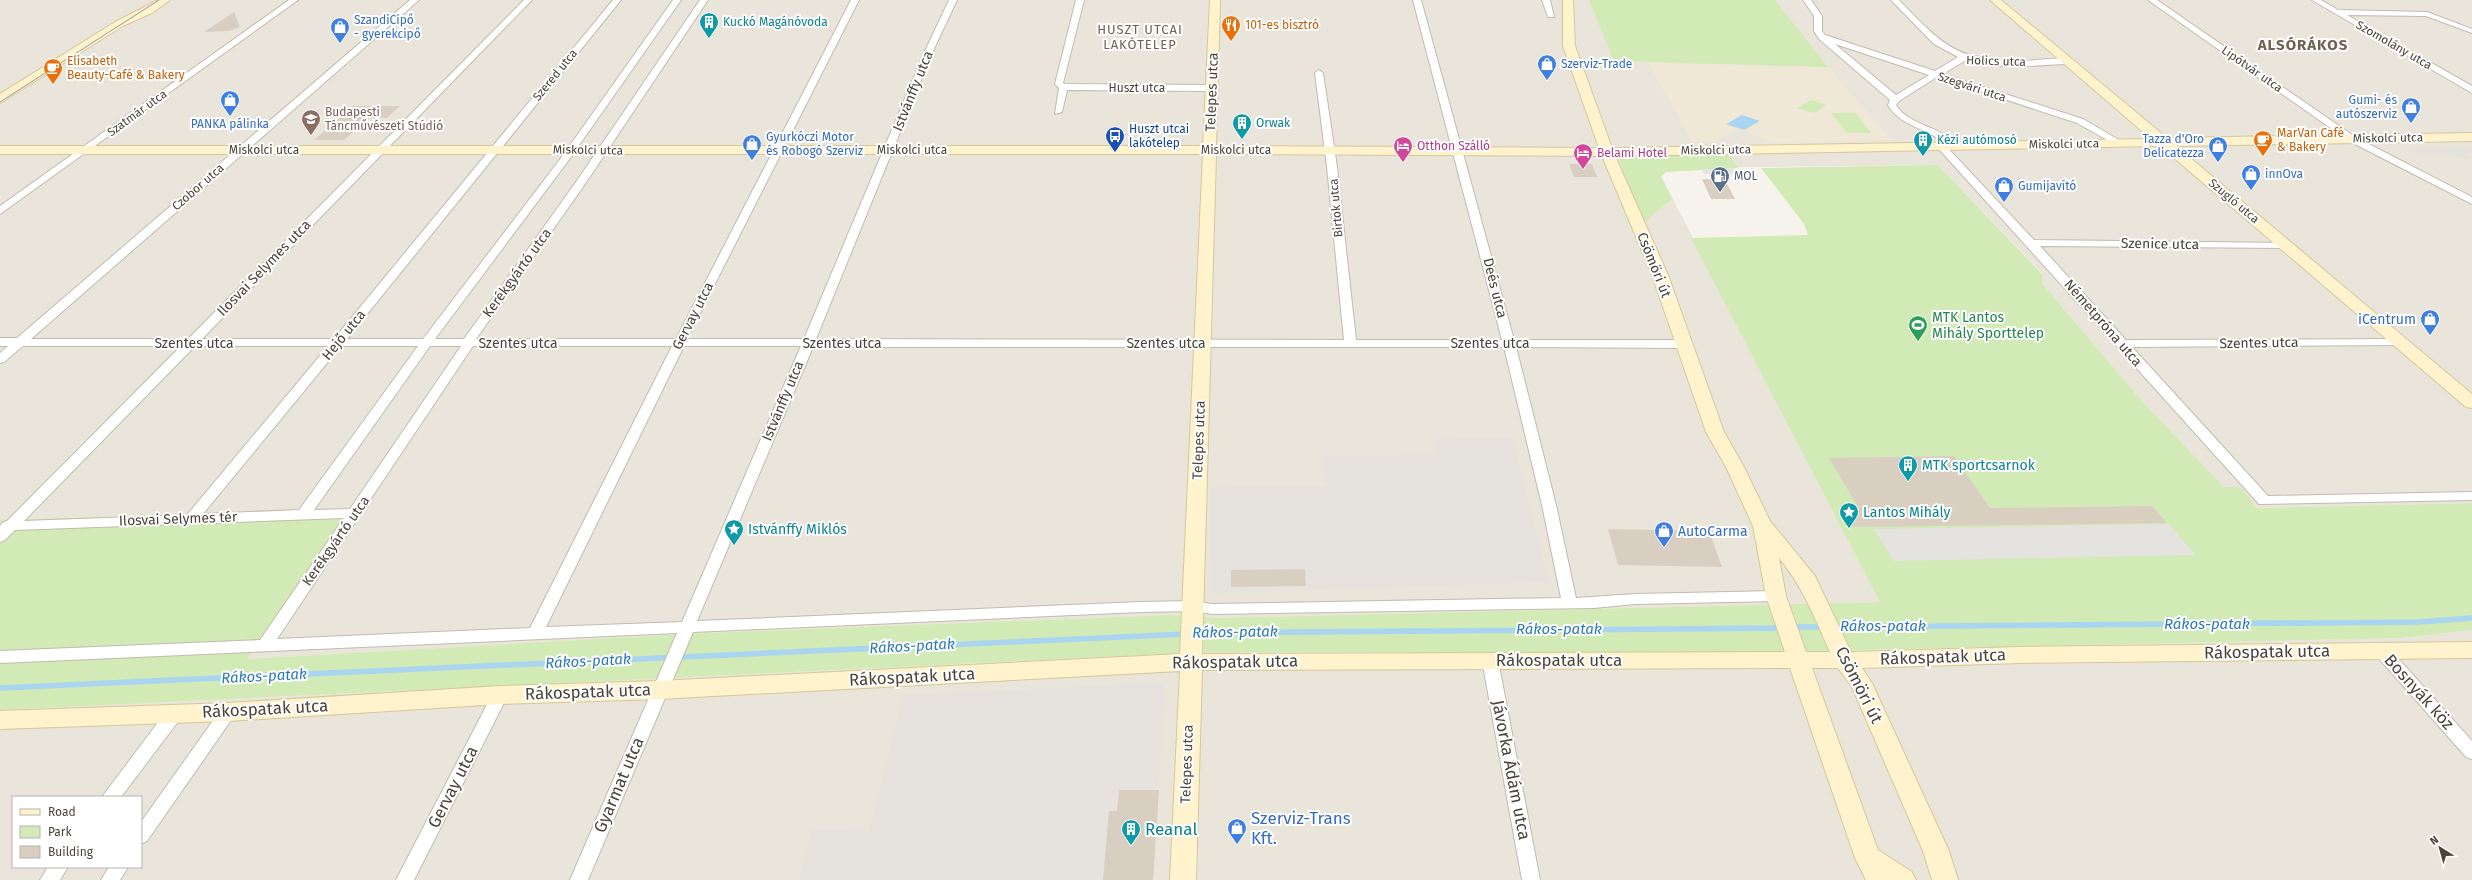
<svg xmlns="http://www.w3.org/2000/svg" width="2472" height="880" font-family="'Fira Sans',sans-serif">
  <rect width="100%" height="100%" fill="#f6f3ec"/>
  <path fill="#eae5da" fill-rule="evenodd" d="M0 0H2472V503L2257 508 2241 487H2224L2141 400 2042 283V273L1938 165 1657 168 1881 602 1214 618 1171 615 701 633 246 659 357 509 0 520Z
    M2472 630V880H0V710L1211 652H1771L2402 638ZM13 797H141V867H13Z"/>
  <path fill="#e6e2dd" d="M1513 438 1549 582 1212 593 1210 487 1327 486 1323 456 1437 455 1435 439Z
    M1165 683 1153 880H799L812 830 870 829 903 695Z"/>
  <path fill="#efe8d6" d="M1648 62 1828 67 1892 140 1776 143 1738 129 1714 142H1693Z"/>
  <path fill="#d2eab5" d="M1589 0H1775L1828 67 1614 61Z
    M1811 100 1827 105 1814 113 1797 108Z
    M1831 113H1855L1871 133H1847Z
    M1727 153 1738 168 1666 172 1661 177 1672 199 1649 218 1647 221 1642 220 1619 160 1620 156Z
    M1938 165 2042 274V283L2141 400 2224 487H2241L2257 508 2472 503V630L2402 638 1771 652H1211L0 710V520L358 509 247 659 701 633 1171 615 1214 618 1880 602 1691 238 1808 235 1804 224 1761 168Z"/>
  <path fill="#e5e3e0" d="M2472 148V152L2466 153 2472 158H2460L2450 153H2412L2402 149Z
    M1702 169H1735L1738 174H1704Z
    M2169 524 2195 555 1894 561 1874 529Z"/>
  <path fill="#a9d4f2" d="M1742 115 1760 121 1744 130 1726 124Z"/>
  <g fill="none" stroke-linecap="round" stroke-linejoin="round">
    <path stroke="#a9d4f2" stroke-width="5.5" d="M1792 627H1825
      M1834 627 2419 622 2472 618
      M1196 633 1783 628
      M0 688 1187 634"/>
  </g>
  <path fill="#d8cfc1" d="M234 12 240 27 229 31 204 32Z
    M354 106H400L387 118H370L344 140H314Z
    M1569 164H1592L1597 177H1574Z
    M1702 179 1725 180 1735 199H1711Z
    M1954 456 1990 508 2152 506 2167 523 1848 527 1839 510H1860L1829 458Z
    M1608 529 1709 531 1722 567 1618 565Z
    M1305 569 1306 586 1231 587V570Z
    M1119 790H1159L1153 880H1103L1109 811H1117Z"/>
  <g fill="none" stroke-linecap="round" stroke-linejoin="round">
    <defs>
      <path id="street" d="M289 0H298L0 214V206Z
        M410 0H419L31 339H188L524 0H532L202 339H334L613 0H621L347 339H423L561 158 673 0H681L568 161 435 339H464L576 182 700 0H708L585 184 476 339H676L851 0H859L687 339H804L925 51 949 0H957L933 51 816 339 1344 340 1327 167 1315 73 1319 70 1323 73 1337 167 1356 340H1502L1413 0H1421L1514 340H1684L1690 344 1684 348 1516 347 1556 505 1576 598 1635 594 1776 591 1781 592 1783 596 1781 600 1776 601 1635 604 1594 608 1212 614 1194 611 1141 612 693 632 588 880H570L677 633 0 663V651L260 640 344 518 15 530 5 540 0 542V526L2 523 7 521 181 346H23L4 362 0 363V353L8 346H0V338H17ZM195 346H328L187 515 24 521ZM341 346H418L299 510 203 514ZM430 346H461L350 509 314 510ZM473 346H672L530 628 277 639ZM684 346H801L682 622 546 627ZM813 347H1504L1542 505 1561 598 1212 604 1194 601 1141 602 697 621Z
        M1076 0H1084L1063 83 1065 84 1212 85 1216 88 1212 91 1067 90 1062 112 1055 114 1059 88 1055 84Z
        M1542 0H1550L1554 17H1548Z
        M1803 0H1811L1822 16V31L1825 35 1935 71 1958 57 1934 44 1891 0H1899C1942 44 1955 61 2020 61 2036 61 2056 56 2072 60L2073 62 2069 64C2035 65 1998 70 1966 60L1943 74 2083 119 2124 143 2116 145 2077 123 1937 77 1899 101 1896 105C1910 127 1941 125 1957 146L1949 148C1931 127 1902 129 1888 105L1890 100 1819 39 1814 31V16ZM1835 44 1929 75 1896 95Z
        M2148 0H2157L2355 137 2472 197V204L2349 141Z
        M2312 0H2321L2338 10 2427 12 2472 29V33L2426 16 2347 15 2472 86V93Z
        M1941 143 1944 144 2034 240 2290 243V247L2286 248 2040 246 2126 340 2402 339 2404 341 2402 343 2398 345 2132 347 2268 496 2472 492V500L2259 504 1938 148 1936 146Z
        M2382 645 2388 647 2472 741V759L2466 757 2376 655 2374 651 2376 647Z
        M1490 654 1496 656 1498 660 1540 880H1522L1482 660 1484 656Z
        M500 689 506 691 508 695 414 880H396L494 691Z
        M228 706 234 708 236 712 234 716 147 841 141 844V822L222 708Z
        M174 708 180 709 182 714 180 719 121 797H102L168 709Z
        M48 867H68L60 880H40Z
        M109 867H128L120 880H101Z"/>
      <path id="secondary" d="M158 0H170L152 13 123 26 0 103V94L115 22Z
        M1210 0H1220L1216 146 1599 148 1563 46V0H1573L1575 46 1612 148 2151 139 1990 0H2001L2167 138 2472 133V141L2176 146 2472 394V408L2466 407 2160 146 1615 156 1668 275 1724 432 1744 467 1770 521 1815 576 1851 652 2020 647 2472 642V658L2020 663 1862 668 1872 683 1949 851 1958 880H1932L1923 851 1852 687 1838 668H1812L1878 850 1912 872 1916 880H1866L1855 858 1790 668 1202 670 1196 880H1170L1180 671 659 699 500 704 228 721 0 729V711L228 703 500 686 659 681 1180 654 1203 154H0V146H1203ZM1216 154 1602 156 1652 275 1706 432 1726 467 1753 526 1766 596 1785 652 1202 654ZM1779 558C1804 589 1814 616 1830 652H1806L1786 596Z"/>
    </defs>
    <use href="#street" stroke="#c2bbae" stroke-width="2"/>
    <use href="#secondary" stroke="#d6c79b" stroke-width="2"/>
    <use href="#street" fill="#fff" fill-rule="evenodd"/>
    <use href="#secondary" fill="#fff3cd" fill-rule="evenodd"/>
    <path stroke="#9a9a9a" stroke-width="1" d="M0 102 159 0"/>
  </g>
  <defs>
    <symbol id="building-pin" viewBox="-11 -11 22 30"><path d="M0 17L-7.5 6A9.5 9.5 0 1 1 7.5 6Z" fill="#0f9aa8" stroke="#fff"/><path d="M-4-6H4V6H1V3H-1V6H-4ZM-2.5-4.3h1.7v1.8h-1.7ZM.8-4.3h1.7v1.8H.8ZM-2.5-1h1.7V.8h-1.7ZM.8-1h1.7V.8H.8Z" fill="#fff"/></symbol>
    <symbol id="restaurant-pin" viewBox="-11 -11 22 30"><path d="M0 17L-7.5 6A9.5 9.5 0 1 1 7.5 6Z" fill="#e8710a" stroke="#fff"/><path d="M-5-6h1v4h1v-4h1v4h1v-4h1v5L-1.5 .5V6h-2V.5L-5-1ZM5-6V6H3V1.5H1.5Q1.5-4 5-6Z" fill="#fff"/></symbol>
    <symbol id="shop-pin" viewBox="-11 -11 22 30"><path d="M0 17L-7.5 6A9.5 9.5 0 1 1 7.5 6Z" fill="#3f7fe0" stroke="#fff"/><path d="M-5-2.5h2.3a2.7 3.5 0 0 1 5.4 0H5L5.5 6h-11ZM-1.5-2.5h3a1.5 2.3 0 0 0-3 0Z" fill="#fff"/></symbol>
    <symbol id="cafe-pin" viewBox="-11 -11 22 30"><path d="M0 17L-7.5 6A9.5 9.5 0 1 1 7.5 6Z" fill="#e8710a" stroke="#fff"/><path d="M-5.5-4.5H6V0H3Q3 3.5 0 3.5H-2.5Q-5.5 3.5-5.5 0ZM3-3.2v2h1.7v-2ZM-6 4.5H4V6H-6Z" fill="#fff"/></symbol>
    <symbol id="school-pin" viewBox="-11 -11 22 30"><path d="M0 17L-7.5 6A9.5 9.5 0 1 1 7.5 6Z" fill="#8d6e63" stroke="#fff"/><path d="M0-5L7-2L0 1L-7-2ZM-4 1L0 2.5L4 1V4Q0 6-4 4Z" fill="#fff"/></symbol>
    <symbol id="bus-pin" viewBox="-11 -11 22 30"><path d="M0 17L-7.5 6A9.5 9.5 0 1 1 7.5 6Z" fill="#1a4fb4" stroke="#fff"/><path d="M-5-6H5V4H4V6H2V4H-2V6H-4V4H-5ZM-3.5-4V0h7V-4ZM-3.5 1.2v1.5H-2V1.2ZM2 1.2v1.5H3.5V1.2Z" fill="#fff"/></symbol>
    <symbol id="hotel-pin" viewBox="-11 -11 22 30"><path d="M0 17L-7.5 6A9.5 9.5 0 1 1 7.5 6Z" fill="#d1479c" stroke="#fff"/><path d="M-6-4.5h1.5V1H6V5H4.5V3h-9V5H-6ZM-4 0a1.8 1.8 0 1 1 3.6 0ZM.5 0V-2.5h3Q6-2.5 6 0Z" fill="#fff"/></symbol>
    <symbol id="fuel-pin" viewBox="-11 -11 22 30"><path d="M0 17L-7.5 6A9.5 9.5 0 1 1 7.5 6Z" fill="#5c6f8a" stroke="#fff"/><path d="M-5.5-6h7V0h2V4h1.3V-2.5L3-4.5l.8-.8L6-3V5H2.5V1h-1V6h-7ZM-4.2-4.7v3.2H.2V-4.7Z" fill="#fff"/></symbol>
    <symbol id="stadium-pin" viewBox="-11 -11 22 30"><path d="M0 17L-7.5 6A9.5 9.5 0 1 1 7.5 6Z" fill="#2e9e5b" stroke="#fff"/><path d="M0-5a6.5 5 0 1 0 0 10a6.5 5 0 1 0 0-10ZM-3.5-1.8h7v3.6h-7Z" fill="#fff"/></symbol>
    <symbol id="sight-pin" viewBox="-11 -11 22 30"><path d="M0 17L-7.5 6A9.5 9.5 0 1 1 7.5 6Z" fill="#0f9aa8" stroke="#fff"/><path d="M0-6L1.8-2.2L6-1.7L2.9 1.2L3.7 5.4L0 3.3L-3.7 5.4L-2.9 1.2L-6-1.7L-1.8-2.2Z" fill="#fff"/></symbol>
  </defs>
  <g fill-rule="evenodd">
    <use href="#building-pin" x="698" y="11" width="22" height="30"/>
    <use href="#restaurant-pin" x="1220" y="14" width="22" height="30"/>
    <use href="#shop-pin" x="329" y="16" width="22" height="30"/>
    <use href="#shop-pin" x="1536" y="53" width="22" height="30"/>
    <use href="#cafe-pin" x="42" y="57" width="22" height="30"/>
    <use href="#shop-pin" x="219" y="89" width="22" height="30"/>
    <use href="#shop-pin" x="2400" y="96" width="22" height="30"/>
    <use href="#school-pin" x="300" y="108" width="22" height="30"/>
    <use href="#building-pin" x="1231" y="112" width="22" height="30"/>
    <use href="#bus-pin" x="1104" y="125" width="22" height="30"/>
    <use href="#building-pin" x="1912" y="129" width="22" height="30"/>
    <use href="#cafe-pin" x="2252" y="129" width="22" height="30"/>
    <use href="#shop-pin" x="741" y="133" width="22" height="30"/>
    <use href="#hotel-pin" x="1392" y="135" width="22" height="30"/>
    <use href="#shop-pin" x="2207" y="135" width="22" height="30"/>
    <use href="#hotel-pin" x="1572" y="142" width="22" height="30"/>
    <use href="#shop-pin" x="2240" y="163" width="22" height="30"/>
    <use href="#fuel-pin" x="1709" y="165" width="22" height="30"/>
    <use href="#shop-pin" x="1993" y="175" width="22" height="30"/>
    <use href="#shop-pin" x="2419" y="308" width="22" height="30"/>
    <use href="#stadium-pin" x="1907" y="314" width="22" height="30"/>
    <use href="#building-pin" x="1897" y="454" width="22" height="30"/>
    <use href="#sight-pin" x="1838" y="501" width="22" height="30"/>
    <use href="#sight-pin" x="723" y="518" width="22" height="30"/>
    <use href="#shop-pin" x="1653" y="520" width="22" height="30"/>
    <use href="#shop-pin" x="1226" y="817" width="22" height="30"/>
    <use href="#building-pin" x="1120" y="818" width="22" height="30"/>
  </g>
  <g text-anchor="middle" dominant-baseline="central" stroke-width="4" stroke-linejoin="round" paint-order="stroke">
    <g font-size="12" fill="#366cbe" stroke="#fff" text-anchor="start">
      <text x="354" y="20">SzandiCipő<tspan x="354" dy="14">- gyerekcipő</tspan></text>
      <text x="1561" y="64">Szerviz-Trade</text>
      <text x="2397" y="100" text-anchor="end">Gumi- és<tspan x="2397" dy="14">autószerviz</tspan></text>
      <text x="230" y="124" text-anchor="middle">PANKA pálinka</text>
      <text x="766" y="137">Gyurkóczi Motor<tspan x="766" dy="14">és Robogó Szerviz</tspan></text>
      <text x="2204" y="139" text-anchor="end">Tazza d'Oro<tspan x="2204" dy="14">Delicatezza</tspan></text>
      <text x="2265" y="174">innOva</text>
      <text x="2018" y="186">Gumijavító</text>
    </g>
    <g font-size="12" fill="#0d838f" stroke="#fff" text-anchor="start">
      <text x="723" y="22">Kuckó Magánóvoda</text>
      <text x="1256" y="123">Orwak</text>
      <text x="1937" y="140">Kézi autómosó</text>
    </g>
    <g font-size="12" fill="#c56008" stroke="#fff" text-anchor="start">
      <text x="1245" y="25">101-es bisztró</text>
      <text x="67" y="61">Elisabeth<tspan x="67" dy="14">Beauty-Café &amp; Bakery</tspan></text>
      <text x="2277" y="133">MarVan Café<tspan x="2277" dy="14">&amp; Bakery</tspan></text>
    </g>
    <g font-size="12" fill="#4b4439" stroke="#fff">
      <text transform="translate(2394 45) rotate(30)">Szomolány utca</text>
      <text transform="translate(1996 61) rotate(2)">Holics utca</text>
      <text transform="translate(2252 69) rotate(35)">Lipótvár utca</text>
      <text transform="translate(555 75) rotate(-51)">Szered utca</text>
      <text transform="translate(1972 87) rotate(18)">Szegvári utca</text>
      <text x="1137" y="88">Huszt utca</text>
      <text transform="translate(137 113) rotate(-36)">Szatmár utca</text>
      <text transform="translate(2388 138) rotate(-1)">Miskolci utca</text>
      <text transform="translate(2064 144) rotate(-1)">Miskolci utca</text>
      <text x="264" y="150">Miskolci utca</text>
      <text transform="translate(588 150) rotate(1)">Miskolci utca</text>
      <text x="912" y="150">Miskolci utca</text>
      <text x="1236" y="150">Miskolci utca</text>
      <text transform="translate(1716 150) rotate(-1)">Miskolci utca</text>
      <text transform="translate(198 187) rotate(-41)">Czobor utca</text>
      <text transform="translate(2234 201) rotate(40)">Szugló utca</text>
      <text transform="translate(1336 208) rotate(-95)">Birtok utca</text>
    </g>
    <g font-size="12" fill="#785e54" stroke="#fff" text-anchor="start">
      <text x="325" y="112">Budapesti<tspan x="325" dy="14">Táncművészeti Stúdió</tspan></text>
    </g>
    <g font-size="12" fill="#164399" stroke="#fff" text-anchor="start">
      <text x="1129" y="129">Huszt utcai<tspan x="1129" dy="14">lakótelep</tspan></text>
    </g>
    <g font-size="12" fill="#b23c85" stroke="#fff" text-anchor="start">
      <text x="1417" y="146">Otthon Szálló</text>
      <text x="1597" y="153">Belami Hotel</text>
    </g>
    <g font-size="12" fill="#4e5e75" stroke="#fff" text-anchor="start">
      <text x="1734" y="176">MOL</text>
    </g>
    <g font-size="13" letter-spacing="1" fill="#6e6250" stroke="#fff">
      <text x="1140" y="29">HUSZT UTCAI<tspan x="1140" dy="15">LAKÓTELEP</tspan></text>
    </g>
    <g font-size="14" fill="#4b4439" stroke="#fff">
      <text transform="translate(913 91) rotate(-68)">Istvánffy utca</text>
      <text transform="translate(1212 92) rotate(-88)">Telepes utca</text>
      <text transform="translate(2160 244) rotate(1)">Szenice utca</text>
      <text transform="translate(1654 265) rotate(68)">Csömöri út</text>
      <text transform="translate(264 268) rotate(-46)">Ilosvai Selymes utca</text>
      <text transform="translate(517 273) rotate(-54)">Kerékgyártó utca</text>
      <text transform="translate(1495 288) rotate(76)">Deés utca</text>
      <text transform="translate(693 316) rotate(-63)">Gervay utca</text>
      <text transform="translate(2103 323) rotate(49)">Németpróna utca</text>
      <text transform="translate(344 335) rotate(-51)">Hejő utca</text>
      <text x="194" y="343">Szentes utca</text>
      <text x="518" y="343">Szentes utca</text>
      <text x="842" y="343">Szentes utca</text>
      <text x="1166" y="343">Szentes utca</text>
      <text x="1490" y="343">Szentes utca</text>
      <text transform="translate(2259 343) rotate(-1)">Szentes utca</text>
      <text transform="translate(783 401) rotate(-67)">Istvánffy utca</text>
      <text transform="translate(1199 440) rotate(-88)">Telepes utca</text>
      <text transform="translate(178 519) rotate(-2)">Ilosvai Selymes tér</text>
      <text transform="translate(336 541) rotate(-55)">Kerékgyártó utca</text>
      <text transform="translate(1187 764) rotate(-88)">Telepes utca</text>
    </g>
    <g font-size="14" fill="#27864d" stroke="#fff" text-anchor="start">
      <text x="1932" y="317">MTK Lantos<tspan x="1932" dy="16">Mihály Sporttelep</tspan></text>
    </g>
    <g font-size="14" fill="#366cbe" stroke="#fff" text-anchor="end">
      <text x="2416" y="319">iCentrum</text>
      <text x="1678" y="531" text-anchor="start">AutoCarma</text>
    </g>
    <g font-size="14" fill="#0d838f" stroke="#fff" text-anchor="start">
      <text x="1922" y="465">MTK sportcsarnok</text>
      <text x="1863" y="512">Lantos Mihály</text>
      <text x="748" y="529">Istvánffy Miklós</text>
    </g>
    <g font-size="15" font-weight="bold" letter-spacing="1" fill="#6e6250" stroke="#fff">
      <text x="2303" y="45">ALSÓRÁKOS</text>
    </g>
    <g font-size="15" font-style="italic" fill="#2e7ab2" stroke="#fff">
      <text x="2207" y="624">Rákos-patak</text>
      <text x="1883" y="626">Rákos-patak</text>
      <text x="1559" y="629">Rákos-patak</text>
      <text transform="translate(1235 632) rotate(-1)">Rákos-patak</text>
      <text transform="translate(912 646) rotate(-3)">Rákos-patak</text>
      <text transform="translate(588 661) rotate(-3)">Rákos-patak</text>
      <text transform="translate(264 676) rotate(-3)">Rákos-patak</text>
    </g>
    <g font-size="17" fill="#4b4439" stroke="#fff">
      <text transform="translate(2267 652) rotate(-1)">Rákospatak utca</text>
      <text transform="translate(1943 657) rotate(-2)">Rákospatak utca</text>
      <text x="1559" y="660">Rákospatak utca</text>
      <text transform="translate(1235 662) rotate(-1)">Rákospatak utca</text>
      <text transform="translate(912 677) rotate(-3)">Rákospatak utca</text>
      <text transform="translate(1859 685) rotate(63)">Csömöri út</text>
      <text transform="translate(588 692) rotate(-2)">Rákospatak utca</text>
      <text transform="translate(2419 692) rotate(48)">Bosnyák köz</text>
      <text transform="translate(265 709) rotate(-3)">Rákospatak utca</text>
      <text transform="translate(1511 770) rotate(79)">Jávorka Ádám utca</text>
      <text transform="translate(619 785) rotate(-67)">Gyarmat utca</text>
      <text transform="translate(453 787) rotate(-63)">Gervay utca</text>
    </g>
    <g font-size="17" fill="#366cbe" stroke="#fff" text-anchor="start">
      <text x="1251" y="818">Szerviz-Trans<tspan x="1251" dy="20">Kft.</tspan></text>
    </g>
    <g font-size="17" fill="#0d838f" stroke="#fff" text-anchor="start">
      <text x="1145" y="829">Reanal</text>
    </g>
  </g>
  <rect x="12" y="796" width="130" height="72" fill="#ffffff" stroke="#b7b4b0"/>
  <rect x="20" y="809" width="20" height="6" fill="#fff3cd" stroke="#b7b4b0"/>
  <text x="48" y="816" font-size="12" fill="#4b4439">Road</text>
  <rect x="20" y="826" width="20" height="12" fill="#d2eab5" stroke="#b7b4b0"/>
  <text x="48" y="836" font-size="12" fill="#4b4439">Park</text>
  <rect x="20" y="846" width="20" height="12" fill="#d8cfc1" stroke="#b7b4b0"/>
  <text x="48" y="856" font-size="12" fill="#4b4439">Building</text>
  <g transform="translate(2440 848) rotate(323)" stroke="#ffffff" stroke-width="3" paint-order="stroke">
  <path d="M0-3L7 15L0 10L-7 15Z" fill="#4b4439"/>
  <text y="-6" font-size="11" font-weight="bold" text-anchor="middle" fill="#4b4439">N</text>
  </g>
</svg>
